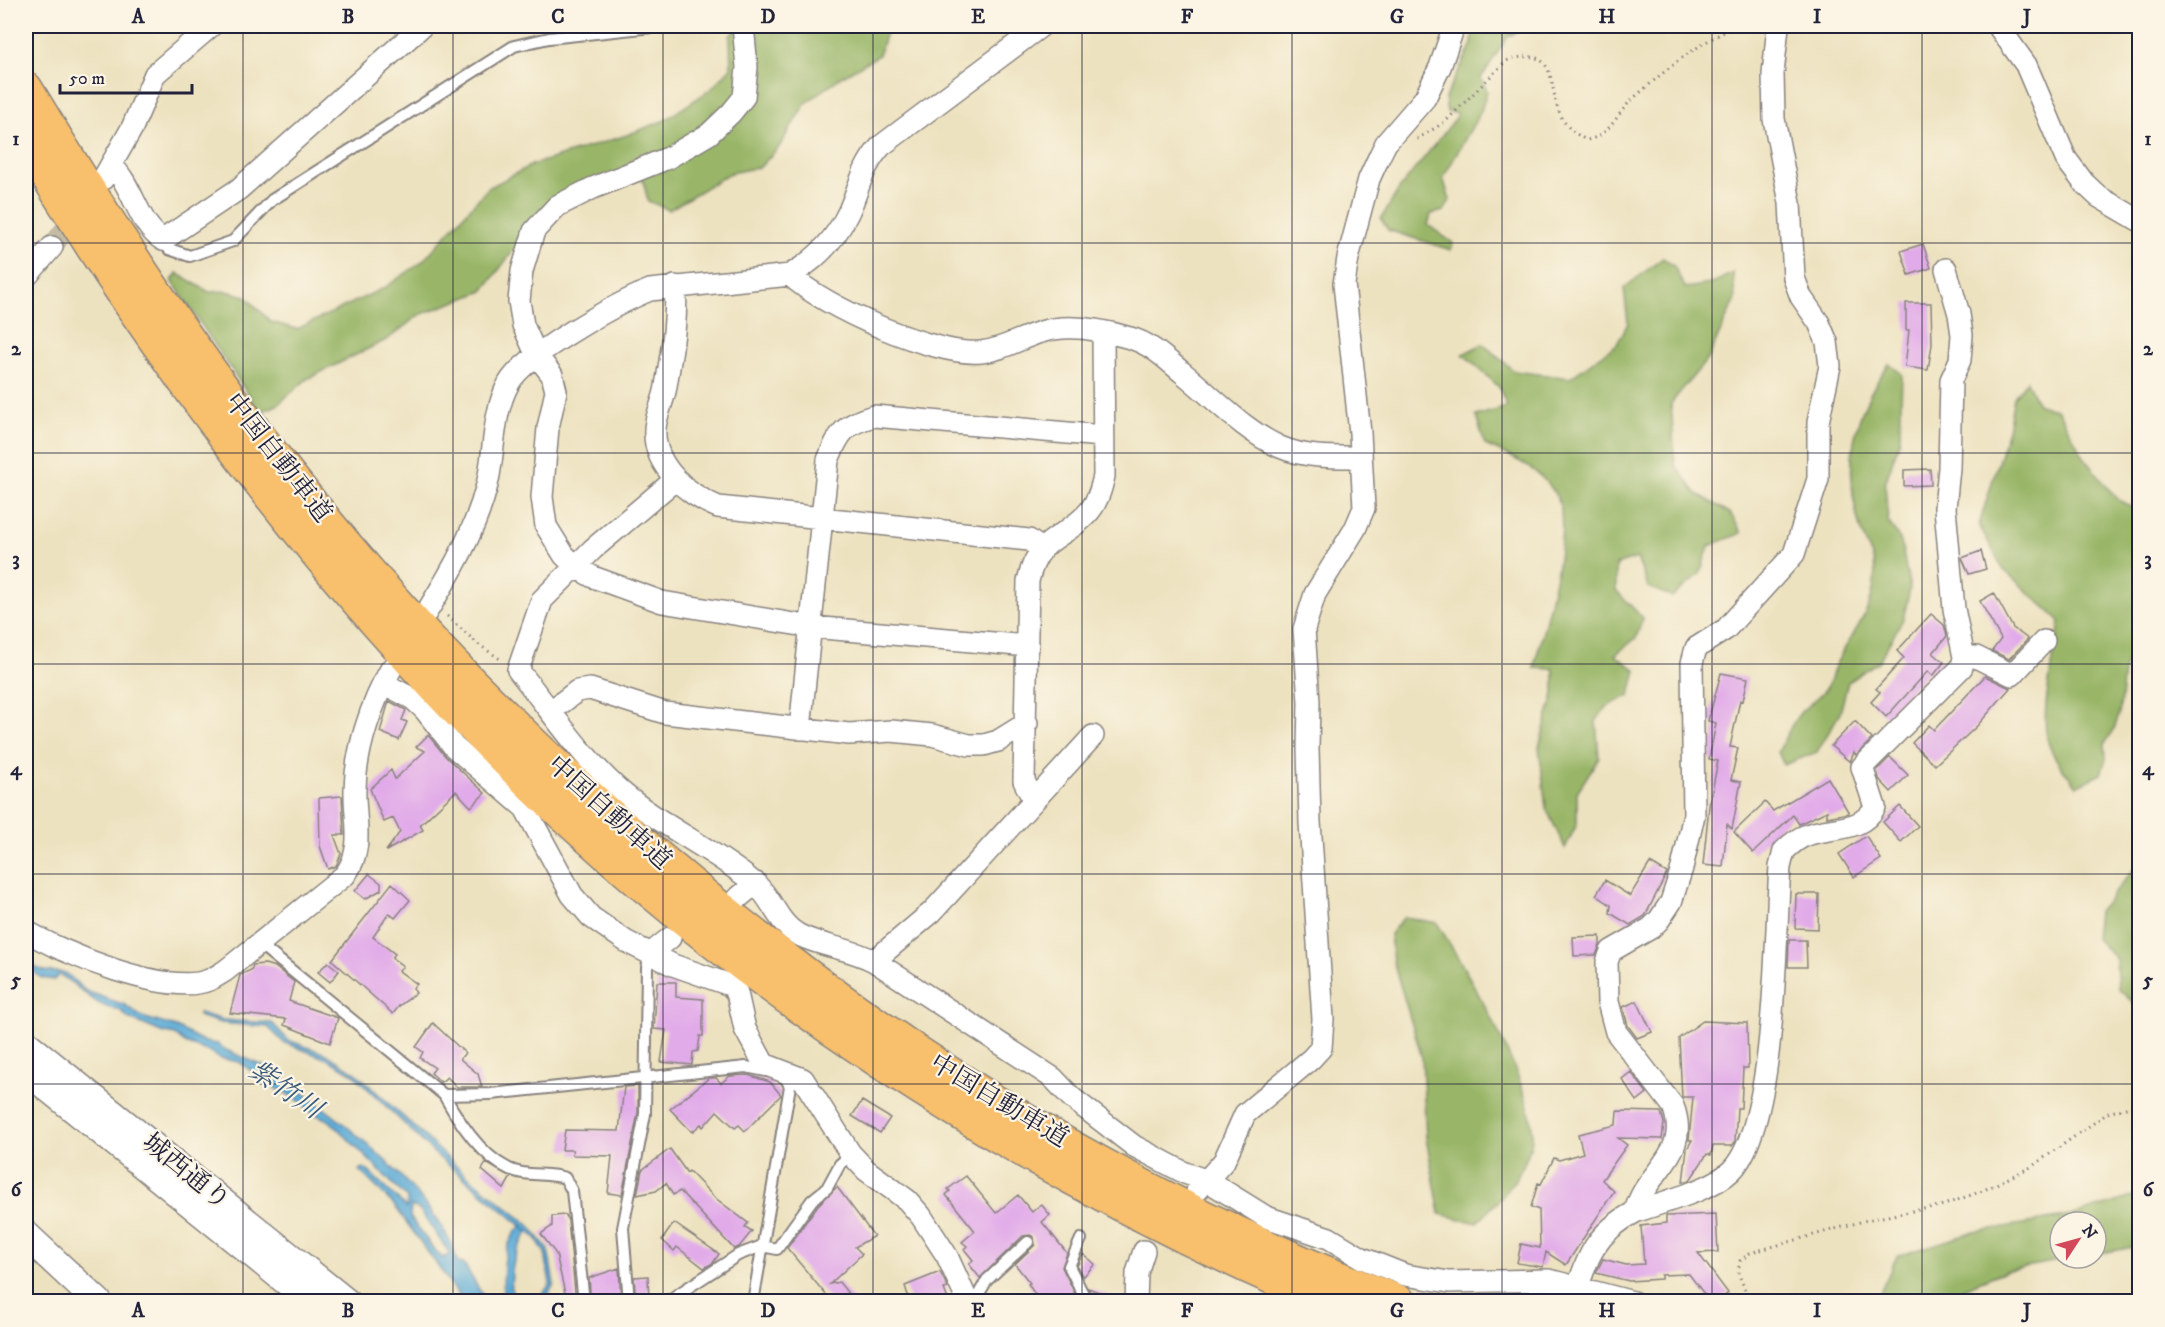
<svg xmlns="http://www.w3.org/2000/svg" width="2165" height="1327" font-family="'IM FELL DW Pica','Noto Serif JP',serif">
  <rect width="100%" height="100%" fill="#fcf5e5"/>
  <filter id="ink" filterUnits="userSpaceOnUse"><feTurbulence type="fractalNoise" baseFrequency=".0167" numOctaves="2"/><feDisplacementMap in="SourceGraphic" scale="12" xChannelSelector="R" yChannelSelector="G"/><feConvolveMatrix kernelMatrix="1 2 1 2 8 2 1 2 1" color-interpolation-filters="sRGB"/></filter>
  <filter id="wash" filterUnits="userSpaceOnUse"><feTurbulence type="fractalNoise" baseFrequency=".008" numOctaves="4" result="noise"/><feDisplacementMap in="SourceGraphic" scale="24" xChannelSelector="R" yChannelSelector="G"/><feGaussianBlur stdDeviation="1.35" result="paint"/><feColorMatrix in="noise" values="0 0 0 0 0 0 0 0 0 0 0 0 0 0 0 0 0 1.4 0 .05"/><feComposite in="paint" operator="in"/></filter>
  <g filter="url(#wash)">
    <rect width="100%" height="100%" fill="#ede2c0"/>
    <path fill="#99b668" stroke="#5e6c52" stroke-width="1.5" d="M739 26H888L879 55 841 77 805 104 779 147 760 167 730 173 669 210 648 201 643 180 625 170 540 215 483 291 419 315 388 339 307 379 277 405 260 412 172 281 177 273 209 292 227 291 245 296 271 322 297 329 384 288 422 262 488 188 532 165 627 135 665 120 711 89 731 68 730 36Z
      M1473 26H1531L1508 36 1481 78 1487 91 1481 111 1443 178 1450 200 1444 211 1431 214 1428 225 1453 243 1451 250 1388 230 1381 219 1399 189 1456 118V113L1447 112 1445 98 1472 44Z
      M1663 258 1674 266 1685 288 1711 284 1733 273 1735 299 1709 357 1671 403 1675 465 1696 493 1730 513 1742 533 1709 546 1700 574 1672 597 1648 587 1637 558 1616 565V591L1643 618 1636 638 1615 655 1636 670 1630 695 1606 707 1596 721 1599 758 1577 792V824L1565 848 1546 808 1539 747 1554 694V669L1534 668C1542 629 1575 530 1556 495 1541 469 1511 456 1485 445L1476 416 1507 407 1499 387 1463 354 1483 344 1514 371 1570 378 1617 344 1628 323 1624 288Z
      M1889 364 1902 374 1900 439 1885 484 1888 521 1901 542 1910 589 1903 619 1879 661 1848 682 1840 713 1817 752 1784 765 1778 752C1785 740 1791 723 1801 712 1809 704 1820 697 1827 687 1832 680 1833 669 1837 662 1851 635 1870 615 1874 584 1878 556 1867 551 1860 528 1843 467 1851 415 1889 364Z
      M2027 381 2038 405 2057 409 2087 462 2117 499 2139 510V659L2125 664C2120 692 2124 721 2105 743L2106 759 2101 774 2077 786C2065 772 2051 756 2047 738 2040 706 2056 655 2060 621L2003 569 1979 525 2008 430 2014 397Z
      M2139 863 2140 1004H2135L2118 989 2116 959 2095 938 2098 912Z
      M1404 917 1437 923C1463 965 1543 1099 1531 1145 1521 1180 1501 1199 1476 1223L1440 1214 1426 1138 1422 1058 1393 961 1390 934Z
      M2139 1195V1246L2096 1254V1222H2060V1258H2075L2008 1270 1931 1301H1880L1879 1295 1897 1256 1974 1232 2070 1216Z"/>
    <path fill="#5cabd6" stroke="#3f6688" stroke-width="1.5" fill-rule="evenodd" d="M26 961 31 966 45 971 66 973 86 991 125 1005 142 1017 176 1027 205 1042 218 1044C224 1052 253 1060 265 1067 324 1103 441 1195 458 1263L464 1264 486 1301H463L394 1205 360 1171 362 1168 366 1169 407 1208V1198L330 1121 311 1112 297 1099 275 1088 239 1062 218 1058 212 1053 185 1043 175 1035 161 1032 128 1018 120 1010C95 1008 82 988 62 976L59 975 54 980 42 978 26 967ZM411 1206 419 1209 450 1254 443 1258 432 1247 410 1217Z
      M199 1013 223 1020 272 1023 288 1040 326 1054 355 1072 464 1173 528 1224 548 1249 554 1284 545 1301H538L550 1284 545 1253 536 1238 435 1154 353 1074 327 1059 283 1042 268 1027 221 1023 198 1016Z
      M521 1226 528 1232C512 1254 509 1275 513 1301H503C504 1274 500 1246 521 1226Z"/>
    <g id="blocks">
      <path fill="#e1aae9" d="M1923 244 1931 268 1909 275 1901 251Z
        M1906 303H1931L1932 344 1928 370 1905 367 1909 330H1906Z
        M1930 469 1931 485 1904 486V470Z
        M1981 551 1986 569 1969 574 1962 558Z
        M1994 593 2013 628 2028 639 2009 659 1992 651 2001 639 1980 601Z
        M1931 614 1944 625 1947 636 1933 653 1944 662 1933 676 1928 671 1886 717 1871 702 1880 692 1876 689 1904 658 1897 651Z
        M1721 673 1748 678 1743 701 1740 700 1730 747 1738 748 1731 780 1741 782 1732 829 1727 824 1723 867 1703 865 1709 806 1718 761 1709 759 1716 723 1708 721Z
        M1985 676 2010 688 1977 726 1935 765 1912 743 1929 725 1934 730Z
        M389 701 406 710 402 720 407 722 399 740 380 732Z
        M1855 721 1872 739 1856 755 1854 752 1850 762 1831 746Z
        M428 735 446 757 485 793 471 807 456 791 420 825 423 830 386 851 400 832 393 818 384 822 370 789 391 770 395 779 425 751 416 747Z
        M1890 757 1908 775 1891 792 1879 779 1877 770Z
        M1828 778 1849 813 1827 817V811L1799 824 1793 815 1753 853 1734 832 1765 802 1773 811Z
        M342 796 344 835H334L341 854 336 866 328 869 320 846 319 798Z
        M1900 806 1918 826 1901 842 1883 822Z
        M1866 836 1881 859 1854 877 1839 854Z
        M1650 863 1667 873 1645 916 1630 925 1610 913 1611 905 1596 895 1605 880 1630 896Z
        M369 874 381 883V890L365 899 355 891Z
        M392 883 410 900 395 918 389 913 373 937 395 954 392 958 403 966 399 971 417 984 413 988 416 993 399 1006 393 1014 332 960Z
        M1796 894H1819L1818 929 1795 928Z
        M1600 936V945L1596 955 1574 956 1573 937Z
        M1789 940H1806L1807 967H1788Z
        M328 962 339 971 330 982 318 972Z
        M265 964 275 967 294 982 289 1001 338 1018 330 1043 284 1025 286 1019 230 1013 240 975 251 970 253 965Z
        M657 982H676V997L703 999V1036H700L698 1051 693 1052 692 1065 661 1062 666 1030 654 1029Z
        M1637 1001 1652 1032 1637 1038 1628 1026 1623 1007Z
        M1703 1021 1747 1023 1748 1068H1743L1741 1108H1737L1735 1142 1732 1146H1713L1711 1155 1707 1154 1690 1180 1683 1182 1687 1149 1692 1140H1689L1693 1097H1682L1679 1038Z
        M433 1023 465 1053 460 1059 478 1074 482 1087H457L447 1077 441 1082 431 1073 435 1068 420 1058 423 1052 416 1047Z
        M1631 1072 1647 1093 1637 1101 1622 1079Z
        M748 1075 770 1082 781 1095 745 1131 739 1125 735 1128 717 1111 703 1127 701 1124 692 1132 670 1109 709 1078H716L721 1083 730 1076Z
        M638 1086V1113L622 1195 608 1193 612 1156 572 1155 573 1150H562L565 1130 619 1131 624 1087Z
        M862 1101 890 1118 880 1133 852 1116Z
        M1617 1111 1661 1112 1664 1123 1662 1139 1618 1138 1627 1145 1602 1180 1614 1191 1566 1265 1546 1252 1543 1267 1517 1263 1521 1244 1540 1248 1539 1210 1531 1207 1538 1183 1541 1184 1554 1158 1559 1160 1583 1153 1578 1134 1616 1125Z
        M670 1149 687 1173 689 1171 714 1197 748 1223 745 1227 752 1231 739 1247 734 1249 680 1191 673 1195 666 1183 656 1191 637 1195 642 1170Z
        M486 1163 511 1177 504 1189 482 1170Z
        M966 1176 996 1213 1018 1195 1032 1212 1041 1204 1050 1215 1042 1222 1067 1253 1062 1267 1075 1294 1073 1302H1040L1028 1284 1030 1283 1015 1264 1035 1245 1034 1237 1030 1235 1023 1236 980 1278 969 1264 973 1260 964 1249 967 1246 962 1242 975 1231 946 1195 950 1191 948 1189Z
        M837 1187 874 1236 855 1247 862 1254 830 1284 839 1282 855 1302H832L787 1248 818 1205Z
        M1716 1214 1718 1252 1698 1253 1728 1293 1717 1302H1710L1689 1274 1661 1275V1279L1629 1281 1596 1273 1603 1259 1626 1265 1644 1264 1641 1226 1666 1223V1216Z
        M566 1215 568 1221 576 1302H567L556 1254 541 1234 552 1226V1216Z
        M674 1223 719 1254 713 1263 704 1268 677 1247 674 1251 662 1240Z
        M1083 1254 1095 1264 1083 1277 1077 1266Z
        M619 1268 621 1302H591L589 1278Z
        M940 1272 948 1288 944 1289 949 1302H910L905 1286Z
        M648 1276 649 1302H636L634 1277Z
        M1088 1288 1121 1300V1302H1088L1090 1294Z"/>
    </g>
  </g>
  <g filter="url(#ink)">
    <use href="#blocks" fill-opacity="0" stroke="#88827e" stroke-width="1.5"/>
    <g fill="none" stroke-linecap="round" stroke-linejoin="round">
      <path stroke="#c4bca5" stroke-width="21" stroke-dasharray="21 10" stroke-linecap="butt" d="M52 247 81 208"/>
      <defs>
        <path id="service" d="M163 240 169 249 190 256 233 241 272 200 514 46 549 38 652 27
          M258 943 444 1095C459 1122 486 1164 518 1172 534 1176 549 1173 565 1178L572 1191 584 1302
          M444 1095 491 1094 746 1067 766 1071
          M629 1302 623 1228 645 1114 647 968 650 954
          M666 1302 738 1255 762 1246 777 1249 812 1200 827 1188 840 1164 851 1155
          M753 1302 790 1086 783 1074
          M974 1302 987 1280 1028 1242
          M1080 1302 1083 1294 1069 1266 1081 1239"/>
        <path id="minor" d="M743 26 747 67 744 97 731 113 709 134 668 158 593 188 557 206 534 231 522 271 519 301 523 325 537 356 552 375 556 391 548 428 542 497 546 526 564 555 577 568 593 577 662 602 812 627 1028 646
          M1998 26 2026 65 2066 159 2084 183 2099 197 2140 221
          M111 165C134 186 137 224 163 240L239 189 422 26
          M103 179 132 128 155 74 211 26
          M790 275C822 306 935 357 981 352 1003 350 1020 338 1041 332 1068 323 1103 330 1130 338 1150 343 1167 360 1183 373 1213 397 1244 431 1280 447 1305 458 1334 457 1361 457
          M26 277 52 247
          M675 286C678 318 671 355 666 386 664 402 655 415 655 430 653 466 688 495 718 507L1029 540 1041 549
          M676 479 593 549 542 600 518 670C553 713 582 759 625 795 665 828 713 849 753 882 773 897 777 925 801 936 824 947 850 948 874 961L1053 1078 1072 1098 1134 1146 1185 1173 1208 1181 1266 1217 1329 1238 1362 1258 1405 1275 1449 1282 1549 1280 1633 1302
          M426 613C451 573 475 532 487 485 495 452 492 413 509 383 525 354 618 303 650 290L790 275C816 260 836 239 849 211 860 186 862 167 881 146L1041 26
          M1964 657H1976L2012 675 2044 641
          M383 683 413 699 425 710 454 747 525 808 572 895 591 917 627 942 673 965 730 985 737 993 745 1029 764 1064 803 1079 850 1153 866 1170 907 1200 921 1216 947 1256 968 1302
          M551 711 577 691 590 689 665 713 849 734 891 731 932 735 969 745H984L998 741 1027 723
          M800 729 828 460C839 433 844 424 874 416L1102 436
          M1033 799 1024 781 1028 581C1038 537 1059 542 1086 515 1097 504 1101 490 1104 476L1103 333
          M738 898 756 883
          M26 931C62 953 168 997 209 980 214 978 220 974 225 971L345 875C365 848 354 820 355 789 356 749 371 704 391 669
          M650 954 670 938
          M874 961 932 912 1093 736
          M1197 1191 1224 1161 1245 1114 1311 1059 1321 1048 1323 1019 1310 822 1308 749 1309 702 1304 629 1315 594 1355 529 1364 508 1360 433 1344 284 1348 258 1369 179 1380 155 1386 143 1425 98 1440 67 1454 26
          M1635 1212C1662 1202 1710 1191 1731 1171 1777 1126 1775 934 1780 867L1784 851C1791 844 1798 838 1807 835 1832 826 1861 833 1875 807L1862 767 1962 667 1964 657 1954 609 1945 508 1949 468 1951 380 1960 360 1962 335 1959 314 1946 269
          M1136 1302 1137 1273 1144 1251
          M1573 1302C1587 1259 1593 1234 1635 1212 1645 1170 1692 1156 1673 1106L1616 1032 1608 1002 1607 962 1611 951 1651 928 1659 920 1671 902 1682 868 1694 815 1692 663 1696 648 1726 629 1794 554 1818 479V422L1830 366 1827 342 1819 323 1801 297 1794 278 1790 203 1774 119 1773 74 1778 26"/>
        <path id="tertiary" d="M26 1044 346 1302
          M26 1070 312 1302
          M26 1235 98 1302"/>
        <path id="motorway" d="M26 89C143 284 274 474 430 640 698 925 1032 1162 1399 1302
          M26 141C157 357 309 561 487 741 720 977 1023 1174 1329 1302"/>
      </defs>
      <use href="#service" stroke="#88827e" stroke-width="14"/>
      <use href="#minor" stroke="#88827e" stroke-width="24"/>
      <use href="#tertiary" stroke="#88827e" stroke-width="30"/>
      <use href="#motorway" stroke="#88827e" stroke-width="36"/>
      <path stroke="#88827e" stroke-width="3" stroke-dasharray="1.5 4.5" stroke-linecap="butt" d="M1417 139 1445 122 1506 61C1562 42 1546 90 1562 118 1568 129 1576 134 1586 140 1607 137 1613 121 1626 106 1633 98 1642 91 1650 84 1676 61 1707 38 1738 26
        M447 616 478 644 503 661
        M1747 1302C1747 1284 1735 1279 1740 1261L1750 1253 1867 1220 1944 1205 1982 1191 2031 1167 2108 1113 2140 1104"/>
      <use href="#service" stroke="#fff" stroke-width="10"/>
      <use href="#minor" stroke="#fff" stroke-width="21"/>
      <use href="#tertiary" stroke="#fff" stroke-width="27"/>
      <use href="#motorway" stroke="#f8bf6c" stroke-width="33"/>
    </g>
  </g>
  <path fill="none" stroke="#22223b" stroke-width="1.5" stroke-opacity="0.55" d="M243 26V1302M453 26V1302M663 26V1302M873 26V1302M1082 26V1302M1292 26V1302M1502 26V1302M1712 26V1302M1922 26V1302M26 243H2140M26 453H2140M26 664H2140M26 874H2140M26 1084H2140"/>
  <g text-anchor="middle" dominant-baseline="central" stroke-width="4.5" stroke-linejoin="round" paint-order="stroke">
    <g font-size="26" fill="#22223b" stroke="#fcf5e5">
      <text transform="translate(278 458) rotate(52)">中国自動車道</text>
      <text transform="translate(609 813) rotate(42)">中国自動車道</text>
      <text transform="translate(999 1101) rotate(31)">中国自動車道</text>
      <text transform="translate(186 1172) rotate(39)">城西通り</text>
    </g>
    <g font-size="27" font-style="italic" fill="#395979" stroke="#fcf5e5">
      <text transform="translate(285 1090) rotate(34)">紫竹川</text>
    </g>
  </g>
  <rect width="2165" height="1327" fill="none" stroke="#fcf5e5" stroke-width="66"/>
  <g transform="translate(2078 1240) rotate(54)"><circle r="28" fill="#fcf5e5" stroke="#a5a1a1" stroke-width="1.5"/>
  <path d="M0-4.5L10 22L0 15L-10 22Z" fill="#d1495b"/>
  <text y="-9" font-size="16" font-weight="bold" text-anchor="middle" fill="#22223b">N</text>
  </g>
  <path d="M60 84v9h132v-9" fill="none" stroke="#22223b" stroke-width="3"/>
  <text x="69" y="84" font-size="18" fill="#22223b" stroke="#fcf5e5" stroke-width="4.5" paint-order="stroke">50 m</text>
  <rect x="33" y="33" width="2099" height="1261" fill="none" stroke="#22223b" stroke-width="2"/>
  <g font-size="20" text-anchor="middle" font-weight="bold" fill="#22223b">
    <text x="138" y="23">A</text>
    <text x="348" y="23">B</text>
    <text x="558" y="23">C</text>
    <text x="768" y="23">D</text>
    <text x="978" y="23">E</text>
    <text x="1187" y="23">F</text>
    <text x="1397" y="23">G</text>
    <text x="1607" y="23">H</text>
    <text x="1817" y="23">I</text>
    <text x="2027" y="23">J</text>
    <text x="16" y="145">1</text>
    <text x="2148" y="145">1</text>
    <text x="16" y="355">2</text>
    <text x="2148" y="355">2</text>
    <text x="16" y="565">3</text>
    <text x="2148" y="565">3</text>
    <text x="16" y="775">4</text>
    <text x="2148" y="775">4</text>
    <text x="16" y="986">5</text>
    <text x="2148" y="986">5</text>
    <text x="16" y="1196">6</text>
    <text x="2148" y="1196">6</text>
    <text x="138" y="1317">A</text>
    <text x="348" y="1317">B</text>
    <text x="558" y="1317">C</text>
    <text x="768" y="1317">D</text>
    <text x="978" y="1317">E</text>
    <text x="1187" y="1317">F</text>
    <text x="1397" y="1317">G</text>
    <text x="1607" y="1317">H</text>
    <text x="1817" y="1317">I</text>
    <text x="2027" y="1317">J</text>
  </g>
</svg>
